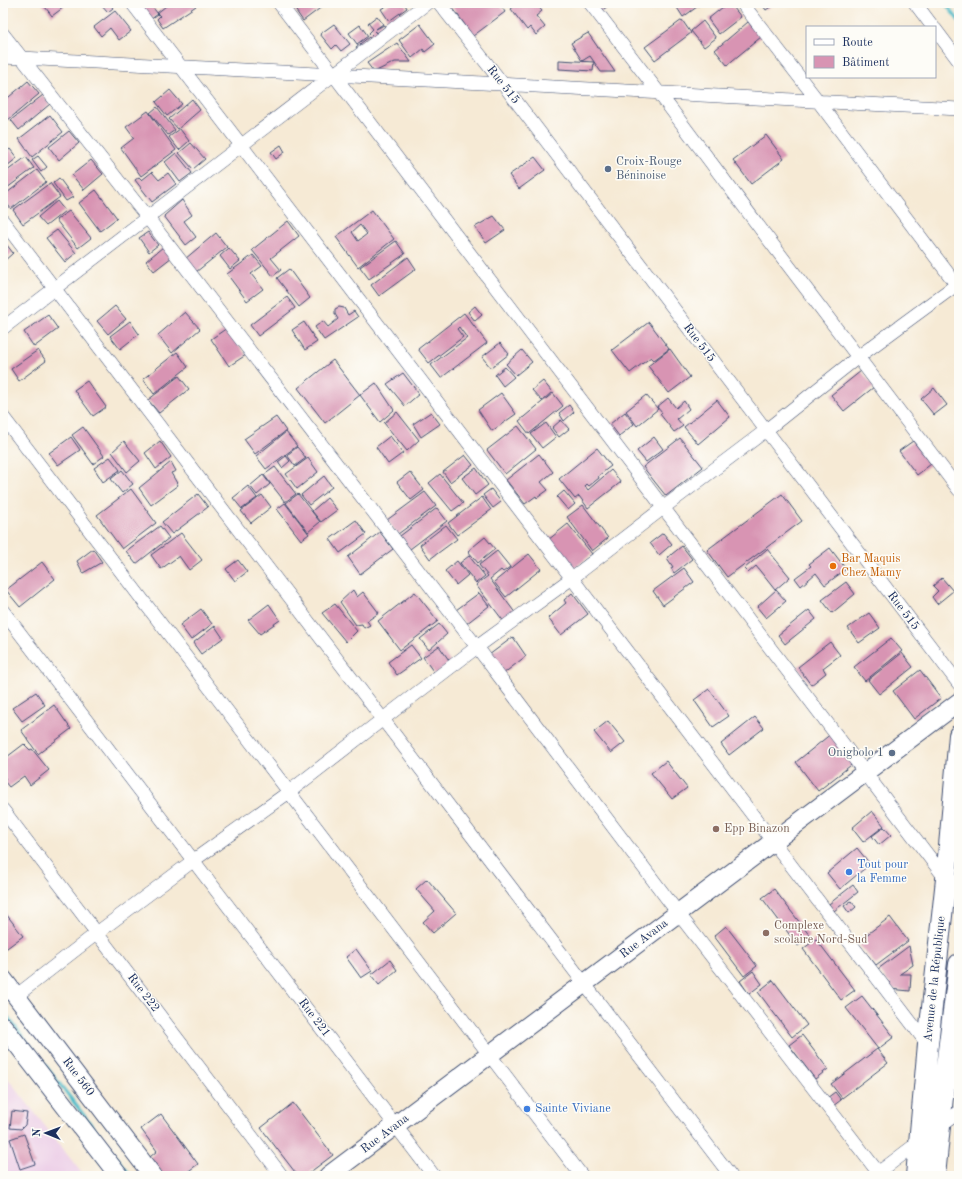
<svg xmlns="http://www.w3.org/2000/svg" width="962" height="1179" font-family="'Old Standard TT',serif">
  <rect width="100%" height="100%" fill="#fdfcf7"/>
  <filter id="ink" filterUnits="userSpaceOnUse"><feTurbulence type="fractalNoise" baseFrequency=".025" numOctaves="2"/><feDisplacementMap in="SourceGraphic" scale="8" xChannelSelector="R" yChannelSelector="G"/><feConvolveMatrix kernelMatrix="1 2 1 2 8 2 1 2 1" color-interpolation-filters="sRGB"/></filter>
  <filter id="wash" filterUnits="userSpaceOnUse"><feTurbulence type="fractalNoise" baseFrequency=".012" numOctaves="4" result="noise"/><feDisplacementMap in="SourceGraphic" scale="16" xChannelSelector="R" yChannelSelector="G"/><feGaussianBlur stdDeviation="0.9" result="paint"/><feColorMatrix in="noise" values="0 0 0 0 0 0 0 0 0 0 0 0 0 0 0 0 0 1.4 0 .05"/><feComposite in="paint" operator="in"/></filter>
  <g filter="url(#wash)">
    <rect width="100%" height="100%" fill="#f6ead5"/>
    <path fill="#edd0e8" d="M3 1072 62 1148 84 1176H3Z"/>
    <g fill="none" stroke-linecap="round" stroke-linejoin="round">
      <path stroke="#4fbcc9" stroke-width="3.5" d="M945 3 959 21
        M3 1011 131 1176"/>
    </g>
    <g id="blocks">
      <path fill="#d894b3" fill-rule="evenodd" d="M42 3H61L64 7 52 16Z
        M100 3H109L113 8 108 12Z
        M170 3H194L196 6 163 28 157 19 160 16 157 13Z
        M295 3H327L303 21 292 5Z
        M391 3H404L407 8 389 21 381 9Z
        M452 3H499L505 12 473 36 450 4Z
        M518 3H535L542 11 536 16 545 27 536 35 530 27 527 30 511 9Z
        M600 3H612L600 12 596 6Z
        M674 3H700L701 4 683 17Z
        M728 3H730L741 17 719 34 708 19Z
        M761 3H776L766 10Z
        M150 4 158 14 150 20 142 10Z
        M115 11 131 31 119 40 110 28 101 36 94 27Z
        M377 16 383 24 376 29 384 25 385 27 377 33 374 31 378 35 374 38 369 33 373 29 368 23Z
        M682 20 691 33 655 60 645 47Z
        M703 21 716 38 704 47 691 31Z
        M748 22 761 37 727 65 715 50Z
        M334 24 350 44 341 51 336 45 332 49 320 34Z
        M420 24 435 44 425 52 423 49 412 58 399 40Z
        M360 25 368 36 357 44 349 33Z
        M588 33 615 72H601L590 56 582 61 571 43Z
        M369 37 371 40 358 50 356 47Z
        M397 43 411 62H395L374 72 367 63Z
        M559 60 594 62 593 71 559 69Z
        M28 81 39 94 8 120 3 115V102Z
        M170 90 182 104 167 116 156 102Z
        M43 95 50 104 19 130 11 120Z
        M192 99 200 110 178 129 169 119Z
        M157 107 175 130 168 135 150 113Z
        M148 111 176 150 141 176 121 148 134 138 126 127Z
        M50 115 63 132 32 157 19 139Z
        M180 129 189 141 179 150 169 137Z
        M69 131 79 143 59 160 49 147Z
        M766 135 784 159 751 184 733 160Z
        M191 143 205 159 193 169 179 153Z
        M281 145 285 152 276 159 271 152Z
        M10 149 17 158 7 166 3 161V154Z
        M176 153 192 173 180 182 165 162Z
        M38 156 47 167 41 172 32 160Z
        M26 157 34 168 3 191V174Z
        M535 157 545 170 519 189 509 175Z
        M91 160 103 174 84 190 72 175Z
        M37 170 46 182 11 209 3 198V196Z
        M152 172 159 180 168 173 176 184 152 202 135 180 139 177 142 180Z
        M59 178 73 197 66 201 53 183Z
        M50 183 60 197 23 224 13 210Z
        M96 190 117 218 100 231 79 203Z
        M182 200 192 215 184 221 196 237 186 245 164 216Z
        M57 201 65 211 46 226 38 217Z
        M372 210 394 239 358 267 336 237ZM360 225 367 234 358 241 352 232Z
        M69 211 91 238 78 248 56 220Z
        M494 216 505 230 486 243 475 227Z
        M288 221 299 236 271 258 281 270 273 276 252 250Z
        M57 230 76 253 65 262 46 238Z
        M148 232 158 245 149 252 139 238Z
        M216 233 227 247 196 272 185 259Z
        M3 240 13 253 3 262Z
        M396 241 405 254 369 279 360 267Z
        M163 247 172 257 154 271 146 261Z
        M229 248 240 261 230 269 220 256Z
        M253 255 262 266 251 274 263 289 247 301 227 274Z
        M408 257 416 269 379 296 371 285Z
        M289 269 310 298 299 307 277 278Z
        M287 297 295 308 258 336 250 325Z
        M115 306 126 319 108 334 97 321Z
        M475 306 482 315 475 321 468 312Z
        M339 307 344 308 348 315 354 311 358 317 324 340 315 327 323 321 328 327 338 319 335 314V309Z
        M185 312 200 329 172 353 158 335Z
        M464 313 487 343 441 378 431 365 467 338 459 327 457 329 463 337 429 363 418 349Z
        M48 315 58 329 34 347 24 332Z
        M130 321 139 334 120 349 110 336Z
        M304 322 317 342 305 350 292 330Z
        M649 322 669 349 654 360 651 357 630 373 612 350Z
        M227 328 246 355 229 366 211 339Z
        M500 343 509 354 491 368 482 357Z
        M670 349 690 377 669 393 648 366Z
        M38 350 46 361 19 381 11 369Z
        M522 350 532 362 516 375 506 364Z
        M177 352 188 367 154 394 143 379Z
        M333 360 360 395 325 423 298 388Z
        M505 367 514 377 503 386 495 375Z
        M861 371 874 387 844 411 831 395Z
        M403 373 419 394 405 406 387 384Z
        M179 376 189 389 159 413 148 400Z
        M87 381 106 407 93 416 74 390Z
        M543 381 552 392 542 401 532 390Z
        M376 383 394 410 380 422 360 395Z
        M934 388 947 405 934 415 921 399Z
        M501 393 516 414 492 431 478 410Z
        M553 393 563 406 529 434 519 421Z
        M646 395 658 409 637 426 626 411Z
        M668 398 676 408 684 401 689 409 677 419 683 426 674 432 660 414 662 413 657 407Z
        M717 400 730 417 698 444 684 427Z
        M569 405 574 412 564 421 559 413Z
        M397 412 419 440 407 451 384 423Z
        M431 412 440 424 421 437 413 424Z
        M625 412 634 424 619 436 610 424Z
        M276 417 286 431 255 454 244 439Z
        M561 420 569 429 559 437 552 428Z
        M546 423 556 437 542 448 531 434Z
        M518 426 536 449 505 474 487 450Z
        M83 427 104 456 93 464 72 435Z
        M286 432 297 446 266 469 256 456Z
        M390 436 403 453 388 464 376 447Z
        M71 437 80 450 58 465 49 453Z
        M654 437 663 449 646 462 637 451Z
        M680 438 703 467 666 496 643 467Z
        M124 441 140 461 127 472 112 452Z
        M160 441 171 457 156 469 145 453Z
        M913 441 931 464 917 475 899 451Z
        M297 447 306 458 295 466 287 455Z
        M597 448 611 466 598 476 599 478 589 486 587 484 585 486 588 490 611 470 621 482 588 508 579 496 575 499 559 479Z
        M539 454 553 472 541 482 548 490 537 498 536 496 525 504 506 480Z
        M465 455 473 465 450 482 443 472Z
        M286 456 290 461 282 468 278 462Z
        M110 457 120 470 103 482 94 468Z
        M308 458 318 472 297 489 286 474Z
        M171 462 176 471 171 473 178 485 151 505 139 488Z
        M275 467 296 494 285 502 264 475Z
        M476 468 488 485 475 495 462 478Z
        M122 470 133 484 122 493 111 479Z
        M410 472 424 490 411 500 397 482Z
        M440 474 463 503 452 511 429 483Z
        M263 475 270 484 257 495 250 486Z
        M324 476 332 487 309 505 301 495Z
        M248 486 257 498 242 509 233 498Z
        M131 489 156 523 122 549 97 515Z
        M491 489 501 502 493 508 483 495Z
        M564 491 575 504 568 510 557 497Z
        M425 492 436 506 398 534 387 520Z
        M198 494 208 507 172 534 162 522Z
        M298 494 320 522 308 532 286 503Z
        M782 494 802 521 727 577 707 550Z
        M262 495 271 507 251 523 241 511Z
        M482 497 491 510 457 535 448 523Z
        M327 498 337 510 321 522 312 511Z
        M285 503 309 534 301 540 277 509Z
        M583 505 608 538 592 551 567 517Z
        M437 508 447 521 410 549 400 536Z
        M356 520 366 534 340 553 330 539Z
        M568 524 592 554 572 570 548 540Z
        M446 525 457 539 430 559 420 545Z
        M160 526 169 538 136 564 126 551Z
        M380 532 393 549 360 574 348 557Z
        M181 533 202 560 189 570 179 556 161 569 151 555Z
        M663 533 672 544 659 555 650 543Z
        M485 537 495 549 478 563 468 551Z
        M682 546 692 559 674 573 671 568 673 567 667 558Z
        M830 548 846 569 825 585 816 573 801 586 795 578 811 566 809 564Z
        M93 549 102 562 83 573 77 561Z
        M767 549 790 577 775 590 756 566 748 573 744 569Z
        M497 551 510 567 503 572 501 570 490 579 516 614 505 623 476 585 488 576 479 565Z
        M529 554 541 569 506 597 494 582Z
        M469 556 485 576 476 583 460 563Z
        M238 560 247 572 235 581 226 569Z
        M457 561 468 575 456 585 445 571Z
        M42 562 55 579 20 607 6 590Z
        M684 568 694 582 663 605 653 591Z
        M942 578 953 591 937 604 932 597 938 591 933 586Z
        M846 582 855 594 832 613 822 600Z
        M353 590 357 597 363 592 379 613 367 621 370 625 364 628 362 624 356 625 340 602Z
        M776 590 786 601 766 618 757 607Z
        M415 592 438 621 400 650 378 621Z
        M479 593 489 606 466 624 456 610Z
        M572 593 588 614 561 635 548 618 566 603 564 600Z
        M269 604 280 620 260 634 248 620Z
        M335 604 357 631 346 642 322 613Z
        M201 609 212 624 191 640 180 625Z
        M809 610 816 619 785 644 778 635Z
        M869 613 880 628 859 643 848 628Z
        M439 624 447 634 429 650 420 639Z
        M215 626 223 638 201 654 193 643Z
        M513 637 526 656 503 674 489 655Z
        M891 638 902 651 865 681 854 667Z
        M830 642 840 655 823 668 826 673 811 685 798 667Z
        M411 645 421 658 397 675 388 662Z
        M439 646 451 663 435 674 423 657Z
        M902 653 913 667 879 694 868 680Z
        M920 670 941 698 914 719 893 691Z
        M709 689 729 716 713 727 694 700Z
        M36 692 45 705 22 721 12 708Z
        M54 705 71 729 38 754 21 730Z
        M755 717 764 728 729 755 721 744Z
        M608 721 625 742 611 753 594 732Z
        M832 733 855 762 818 791 796 762Z
        M24 744 30 750 32 749 49 770 30 785 24 776 9 787 4 781 6 779 3 776V760Z
        M666 761 687 788 672 799 651 773Z
        M872 811 884 826 863 842 852 828Z
        M884 827 891 835 879 845 872 836Z
        M857 848 870 864 840 889 827 873Z
        M427 879 456 913 433 933 423 922 435 911 416 889Z
        M853 885 858 892 834 911 829 904Z
        M774 889 810 936 798 946 762 898Z
        M851 901 856 907 849 913 844 906Z
        M3 910 23 936 3 951Z
        M890 917 908 941 876 965 857 942Z
        M726 926 757 966 744 976 714 936Z
        M816 939 855 990 841 1000 803 949Z
        M909 946 913 965 900 974H911L910 991 890 989V983L888 982 878 969Z
        M356 949 372 971 361 978 346 957Z
        M390 960 397 970 379 985 371 975Z
        M753 971 762 984 749 994 740 981Z
        M773 980 807 1025 792 1037 758 992Z
        M862 996 894 1037 878 1049 846 1008Z
        M802 1035 828 1069 815 1079 789 1045Z
        M877 1049 888 1063 842 1098 831 1084Z
        M835 1092 841 1100 833 1106 827 1098Z
        M293 1103 333 1155 305 1176H298L261 1128Z
        M12 1111 27 1113 25 1125 21 1129 10 1128Z
        M161 1114 198 1164 182 1176H164L150 1157 157 1151 141 1129Z
        M24 1134 35 1164 20 1169 10 1139Z"/>
    </g>
  </g>
  <g filter="url(#ink)">
    <use href="#blocks" fill-opacity="0" stroke="#3c4b70" stroke-width="1"/>
    <g fill="none" stroke-linecap="round" stroke-linejoin="round">
      <defs>
        <path id="minor" d="M132 3 241 145 929 1046
          M279 3 946 879
          M439 3 503 84 959 684
          M590 3 659 93 766 236 959 490
          M742 3 818 101 959 288
          M915 3 933 27
          M935 29 959 61
          M3 34 147 217 477 647 678 913 881 1176
          M3 57 959 109
          M3 221 731 1176
          M3 328 427 3
          M3 417 582 1176
          M3 611 434 1176
          M3 810 282 1176
          M16 996 97 933 194 860 289 792 383 719 477 647 572 578 663 508 765 431 858 357 956 285
          M945 1066 959 1086
          M940 1126 959 1112
          M874 1176 919 1142"/>
        <path id="secondary" d="M3 979 153 1176
          M3 1026 119 1176
          M328 1176 959 702"/>
        <path id="primary" d="M916 1176 928 1044 946 879 959 735
          M935 1176 946 1067 959 964"/>
      </defs>
      <use href="#minor" stroke="#3c4b70" stroke-width="14"/>
      <use href="#secondary" stroke="#3c4b70" stroke-width="20"/>
      <use href="#primary" stroke="#3c4b70" stroke-width="22"/>
      <use href="#minor" stroke="#fff" stroke-width="13"/>
      <use href="#secondary" stroke="#fff" stroke-width="18"/>
      <use href="#primary" stroke="#fff" stroke-width="20"/>
    </g>
  </g>
  <g fill="#5c6f8a" stroke="#fdfcf7" stroke-width="1.5">
    <circle cx="608" cy="169" r="4"/>
    <circle cx="892" cy="753" r="4"/>
  </g>
  <circle fill="#e8710a" stroke="#fdfcf7" stroke-width="1.5" cx="833" cy="566" r="4"/>
  <g fill="#8d6e63" stroke="#fdfcf7" stroke-width="1.5">
    <circle cx="716" cy="829" r="4"/>
    <circle cx="766" cy="933" r="4"/>
  </g>
  <g fill="#3f7fe0" stroke="#fdfcf7" stroke-width="1.5">
    <circle cx="849" cy="872" r="4"/>
    <circle cx="527" cy="1109" r="4"/>
  </g>
  <g text-anchor="middle" dominant-baseline="central" stroke-width="3" stroke-linejoin="round" paint-order="stroke">
    <g font-size="12" fill="#1b2f5e" stroke="#fdfcf7">
      <text transform="translate(503 85) rotate(52)">Rue 515</text>
      <text transform="translate(699 343) rotate(53)">Rue 515</text>
      <text transform="translate(903 611) rotate(53)">Rue 515</text>
      <text transform="translate(644 939) rotate(-37)">Rue Avana</text>
      <text transform="translate(935 979) rotate(-84)">Avenue de la République</text>
      <text transform="translate(143 993) rotate(53)">Rue 222</text>
      <text transform="translate(314 1018) rotate(53)">Rue 221</text>
      <text transform="translate(78 1077) rotate(53)">Rue 560</text>
      <text transform="translate(385 1134) rotate(-37)">Rue Avana</text>
    </g>
    <g font-size="12" fill="#4e5e75" stroke="#fdfcf7" text-anchor="start">
      <text x="616" y="162">Croix-Rouge<tspan x="616" dy="14">Béninoise</tspan></text>
      <text x="884" y="753" text-anchor="end">Onigbolo 1</text>
    </g>
    <g font-size="12" fill="#c56008" stroke="#fdfcf7" text-anchor="start">
      <text x="841" y="559">Bar Maquis<tspan x="841" dy="14">Chez Mamy</tspan></text>
    </g>
    <g font-size="12" fill="#785e54" stroke="#fdfcf7" text-anchor="start">
      <text x="724" y="829">Epp Binazon</text>
      <text x="774" y="926">Complexe<tspan x="774" dy="14">scolaire Nord-Sud</tspan></text>
    </g>
    <g font-size="12" fill="#366cbe" stroke="#fdfcf7" text-anchor="start">
      <text x="857" y="865">Tout pour<tspan x="857" dy="14">la Femme</tspan></text>
      <text x="535" y="1109">Sainte Viviane</text>
    </g>
  </g>
  <rect width="962" height="1179" fill="none" stroke="#fdfcf7" stroke-width="16"/>
  <rect x="806" y="26" width="130" height="52" fill="#fdfcf7" stroke="#a3aaba"/>
  <rect x="814" y="39" width="20" height="6" fill="#ffffff" stroke="#a3aaba"/>
  <text x="842" y="46" font-size="12" fill="#1b2f5e">Route</text>
  <rect x="814" y="56" width="20" height="12" fill="#d894b3" stroke="#a3aaba"/>
  <text x="842" y="66" font-size="12" fill="#1b2f5e">Bâtiment</text>
  <g transform="translate(46 1133) rotate(271)" stroke="#fdfcf7" stroke-width="3" paint-order="stroke">
  <path d="M0-3L7 15L0 10L-7 15Z" fill="#1b2f5e"/>
  <text y="-6" font-size="11" font-weight="bold" text-anchor="middle" fill="#1b2f5e">N</text>
  </g>
</svg>
